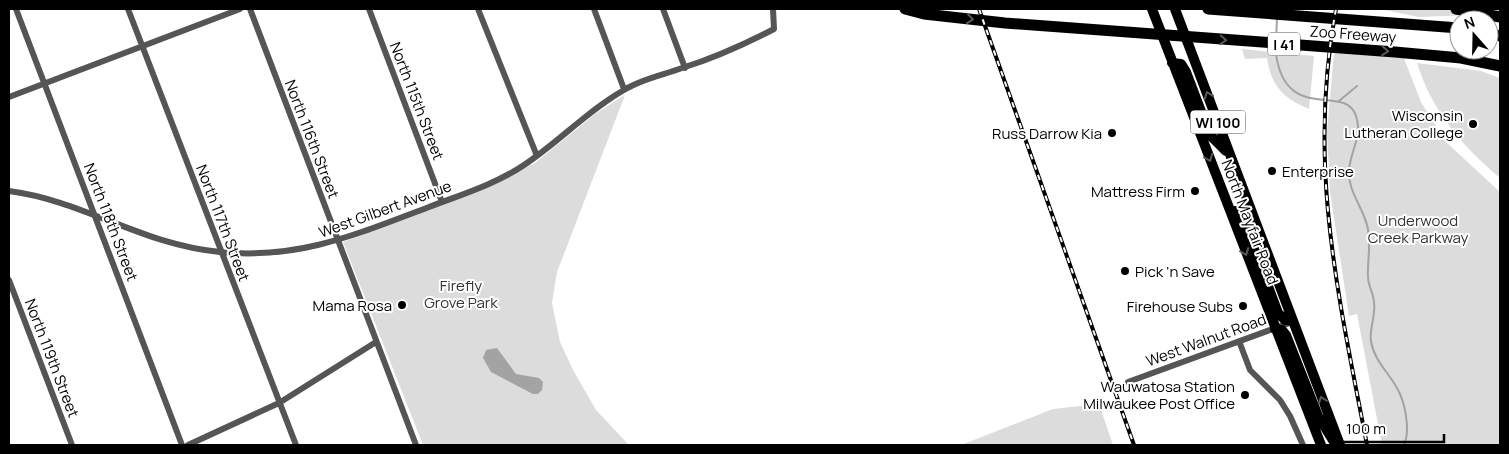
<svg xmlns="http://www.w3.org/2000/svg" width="1509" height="454" font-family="Manrope,sans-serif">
  <rect width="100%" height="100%" fill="#fff"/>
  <path fill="#dcdcdc" d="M1380 9H1500V21L1470 15 1419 17Z
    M1242 49 1314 56 1309 109C1284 99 1271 86 1267 58L1245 59Z
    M1334 52 1403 56 1421 102 1446 142 1500 192V445H1382L1357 314 1349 316 1330 192 1327 132Z
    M1417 63 1481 71 1500 78V178C1462 146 1432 111 1417 63Z
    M625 95 557 272 552 303 560 342 573 370 596 410 629 445H423L343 242 454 199 535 163 595 114Z
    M1099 404 1113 445H961L1053 409Z"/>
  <path fill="#a3a3a3" d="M497 348 516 374 539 378 543 382 542 390 538 394H533L491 372 483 358 486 350Z"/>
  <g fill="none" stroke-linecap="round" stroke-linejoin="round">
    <path stroke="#a3a3a3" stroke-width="2" d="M1276 39 1277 19
      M1275 46C1282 128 1345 81 1356 116 1363 136 1350 151 1349 171 1348 191 1362 206 1367 225 1372 243 1367 260 1368 277 1368 286 1374 294 1374 303 1376 315 1369 329 1371 341 1374 362 1392 375 1400 394 1406 408 1410 432 1404 445
      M1339 101 1357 86"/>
    <path stroke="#555" stroke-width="6" d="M16 9 182 445
      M128 9 296 445
      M250 9 416 445
      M369 9 442 202
      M478 9 537 156
      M594 9 624 89
      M663 9 685 68
      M9 97 240 9
      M9 191C85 201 142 245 220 252 299 260 357 234 429 207 460 195 496 184 524 165 559 142 587 111 624 90 641 79 663 75 682 68 714 58 745 44 774 29L773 9
      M9 280 72 445
      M1239 341 1250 370 1280 400 1290 416 1303 445
      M1128 382 1292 322
      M188 445 279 403 376 342"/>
    <path stroke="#000" stroke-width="10" d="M1152 9 1321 445
      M1175 9 1340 445
      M1172 63 1181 64 1186 72 1210 135 1226 151
      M1235 211 1248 233 1278 313 1285 320 1293 321
      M1275 329 1282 330 1286 335 1318 416 1334 442"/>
    <path stroke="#000" stroke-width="11" d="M905 9 924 14 1005 23 1395 52 1461 58 1500 66
      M1208 9 1459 28
      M1456 9 1500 17
      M1489 33 1500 36"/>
    <defs>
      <path id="rail" d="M979 9 1134 445
        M1336 9C1307 164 1338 294 1367 445"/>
    </defs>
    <use href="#rail" stroke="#000" stroke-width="4"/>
    <use href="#rail" stroke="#fff" stroke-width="2" stroke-dasharray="5.5" stroke-linecap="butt"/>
  </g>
  <defs><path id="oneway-chevron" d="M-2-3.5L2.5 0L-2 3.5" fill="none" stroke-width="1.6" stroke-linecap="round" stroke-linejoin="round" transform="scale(1.25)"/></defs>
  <g stroke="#595959">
    <use href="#oneway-chevron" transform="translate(970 19) rotate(7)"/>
    <use href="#oneway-chevron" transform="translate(1223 40) rotate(4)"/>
    <use href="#oneway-chevron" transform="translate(1385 51) rotate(4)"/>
    <use href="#oneway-chevron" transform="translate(1208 95) rotate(-110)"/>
    <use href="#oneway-chevron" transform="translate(1209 158) rotate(68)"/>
    <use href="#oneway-chevron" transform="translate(1245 252) rotate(69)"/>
    <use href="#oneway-chevron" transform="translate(1322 400) rotate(-111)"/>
  </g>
  <g fill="#000" stroke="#fff" stroke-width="2">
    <circle cx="1473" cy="124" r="5"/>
    <circle cx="1112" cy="133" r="5"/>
    <circle cx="1272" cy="171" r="5"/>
    <circle cx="1195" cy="191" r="5"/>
    <circle cx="1125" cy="271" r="5"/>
    <circle cx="402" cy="305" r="5"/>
    <circle cx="1243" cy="306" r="5"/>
    <circle cx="1245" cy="395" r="5"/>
  </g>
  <g text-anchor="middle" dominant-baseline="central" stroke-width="4" stroke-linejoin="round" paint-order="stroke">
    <g fill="#fff" stroke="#4c4c4c" stroke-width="1">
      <rect x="1268" y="32.5" width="32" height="23" rx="4"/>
      <rect x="1190.5" y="110.5" width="55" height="23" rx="4"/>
    </g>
    <g font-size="14" font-weight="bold" fill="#000">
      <text x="1284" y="44">I 41</text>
      <text x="1218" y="122">WI 100</text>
    </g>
    <g font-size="15" fill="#000" stroke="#fff">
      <text transform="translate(1353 34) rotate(4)">Zoo Freeway</text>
      <text transform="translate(417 101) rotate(69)">North 115th Street</text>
      <text transform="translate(312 139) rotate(69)">North 116th Street</text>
      <text transform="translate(385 209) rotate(-20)">West Gilbert Avenue</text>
      <text transform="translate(111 222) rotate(69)">North 118th Street</text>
      <text transform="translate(1250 222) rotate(69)">North Mayfair Road</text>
      <text transform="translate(223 223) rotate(69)">North 117th Street</text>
      <text transform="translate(1206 340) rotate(-20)">West Walnut Road</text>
      <text transform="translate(52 358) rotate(69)">North 119th Street</text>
    </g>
    <g font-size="15" fill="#000" stroke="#fff" text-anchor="end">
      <text x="1463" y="115">Wisconsin<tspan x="1463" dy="17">Lutheran College</tspan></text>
      <text x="1102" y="133">Russ Darrow Kia</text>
      <text x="1282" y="171" text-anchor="start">Enterprise</text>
      <text x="1185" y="191">Mattress Firm</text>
      <text x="1135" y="271" text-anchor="start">Pick 'n Save</text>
      <text x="392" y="305">Mama Rosa</text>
      <text x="1233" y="306">Firehouse Subs</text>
      <text x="1235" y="386">Wauwatosa Station<tspan x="1235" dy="17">Milwaukee Post Office</tspan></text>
    </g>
    <g font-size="15" fill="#333" stroke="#fff">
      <text x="1418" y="220">Underwood<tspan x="1418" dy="17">Creek Parkway</tspan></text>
      <text x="461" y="285">Firefly<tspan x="461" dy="17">Grove Park</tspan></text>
    </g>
  </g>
  <rect width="1509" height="454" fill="none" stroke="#000000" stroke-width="20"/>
  <g transform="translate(1474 35) rotate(340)"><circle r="24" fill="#ffffff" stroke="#999999"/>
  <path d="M0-4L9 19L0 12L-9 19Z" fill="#000000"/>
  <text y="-8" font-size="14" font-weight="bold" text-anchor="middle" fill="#000000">N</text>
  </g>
  <path d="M1339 434v8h105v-8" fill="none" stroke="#000000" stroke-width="2.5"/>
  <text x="1346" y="434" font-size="15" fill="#000000" stroke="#ffffff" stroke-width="4" paint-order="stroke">100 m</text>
</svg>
